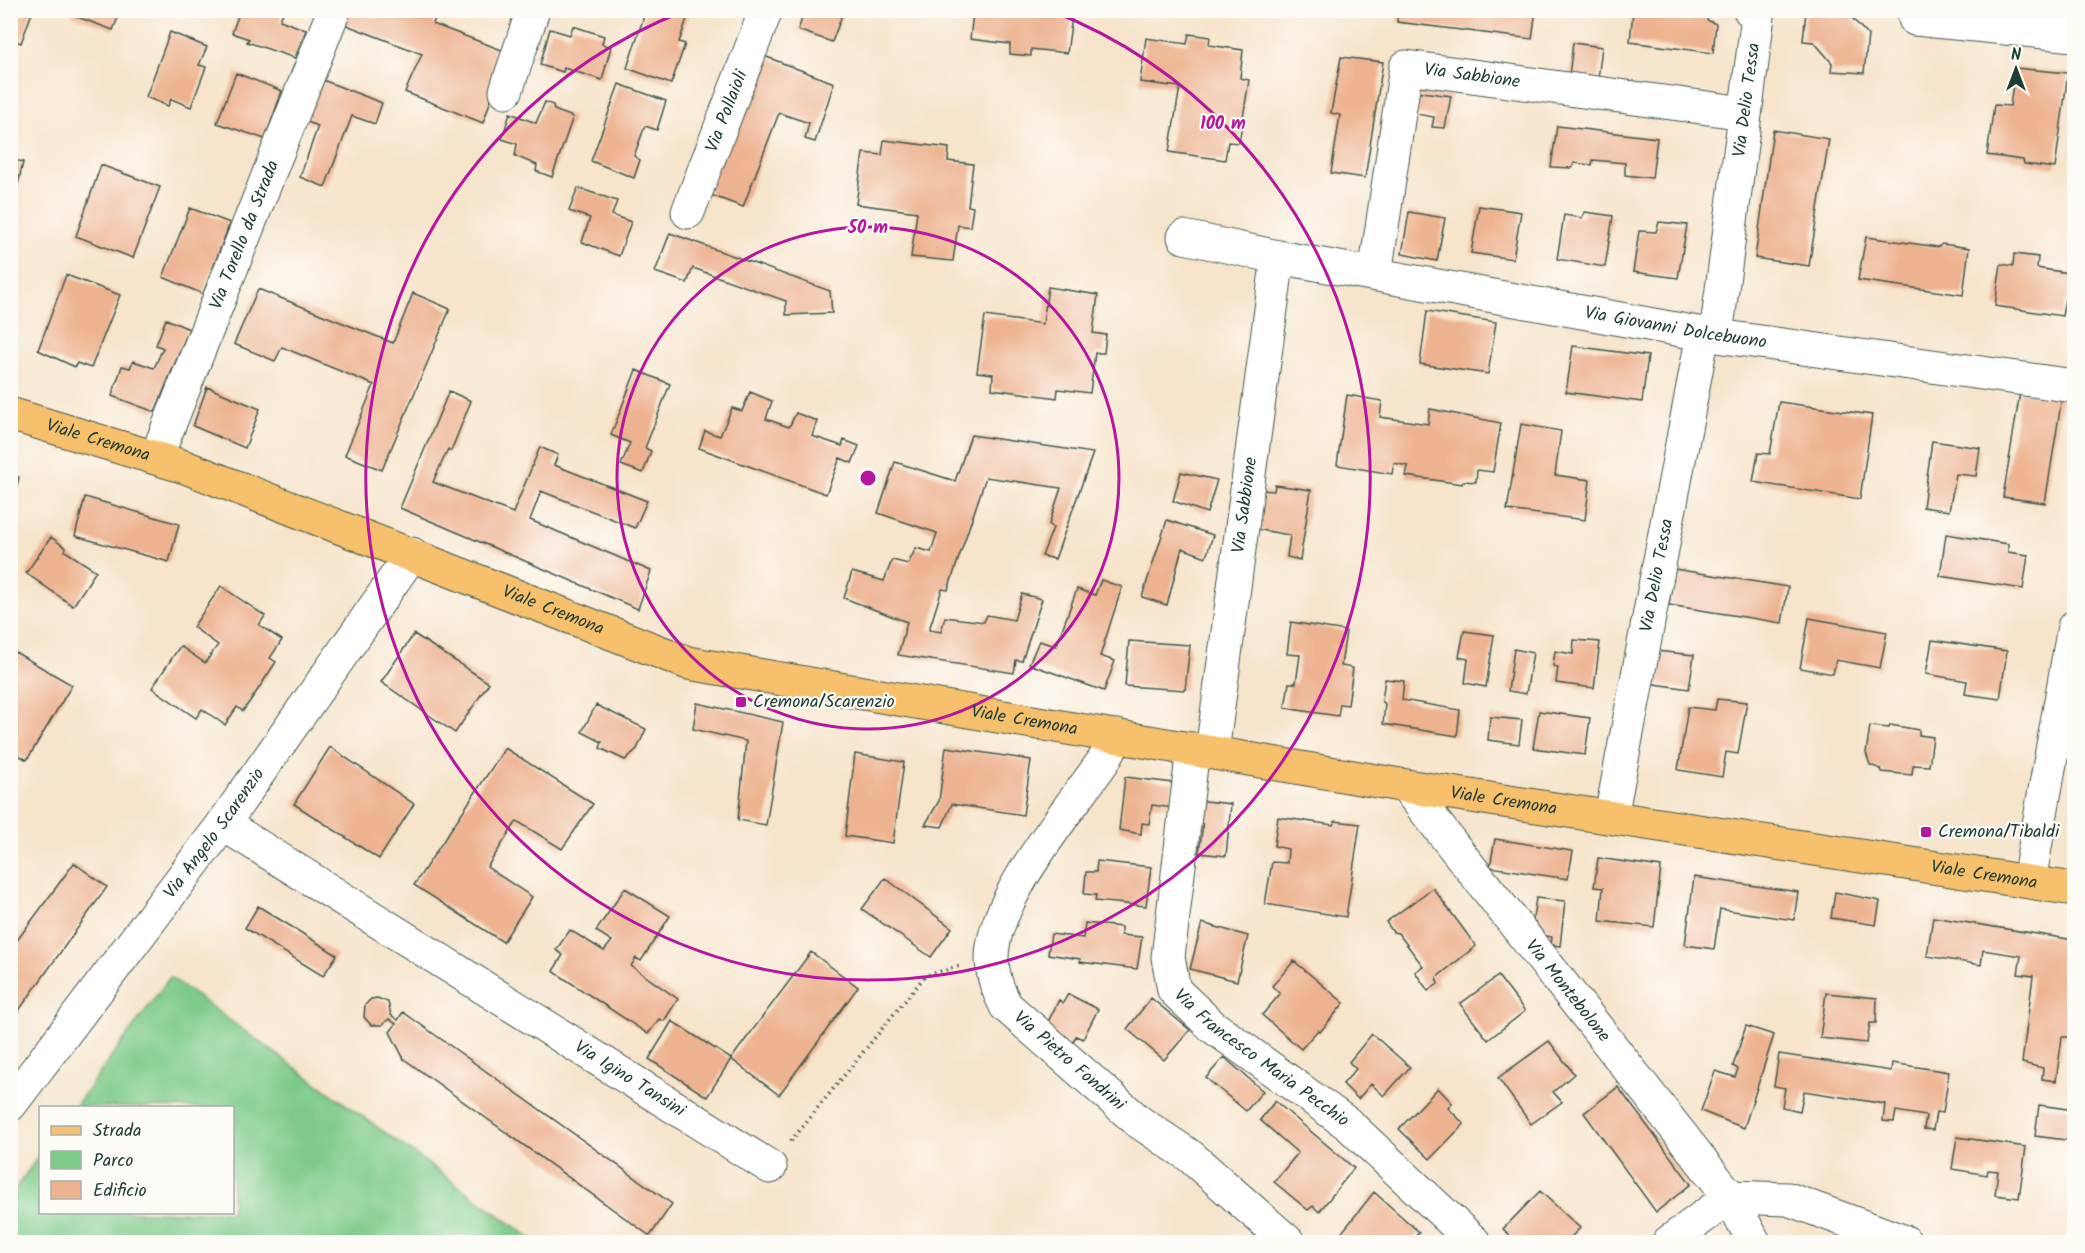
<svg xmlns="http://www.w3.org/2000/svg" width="2085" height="1253" font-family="Kalam,sans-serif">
  <rect width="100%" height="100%" fill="#fdfcf7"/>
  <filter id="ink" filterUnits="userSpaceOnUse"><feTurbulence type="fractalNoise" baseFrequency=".0167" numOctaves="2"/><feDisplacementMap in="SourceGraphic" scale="12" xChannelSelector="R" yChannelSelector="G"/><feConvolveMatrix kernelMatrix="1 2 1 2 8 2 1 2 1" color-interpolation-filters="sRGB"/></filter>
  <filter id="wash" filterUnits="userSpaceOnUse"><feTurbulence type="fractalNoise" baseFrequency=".008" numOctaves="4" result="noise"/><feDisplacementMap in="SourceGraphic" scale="24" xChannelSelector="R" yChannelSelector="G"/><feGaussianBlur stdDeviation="1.35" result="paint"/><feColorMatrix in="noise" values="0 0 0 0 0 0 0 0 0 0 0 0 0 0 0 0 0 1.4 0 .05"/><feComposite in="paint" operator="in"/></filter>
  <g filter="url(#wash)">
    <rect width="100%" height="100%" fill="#f6e4cb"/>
    <path fill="#7ecb89" stroke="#4e845e" stroke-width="1.5" d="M170 977 536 1242H11V1195L40 1154V1212H232V1108L75 1107Z"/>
    <g id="blocks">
      <path fill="#edb28f" d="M10 10H33L21 43 10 39Z
        M74 10H121L113 30 72 15Z
        M240 10H284L280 20 306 30 295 58 247 42 249 39 232 33Z
        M340 10H403L418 16 420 12 435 18 433 24 507 52 483 123 405 92 422 54 336 21Z
        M466 10H486L483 17Z
        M646 10H690L679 42 685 44 671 84 627 68Z
        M805 10H844L832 42 798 30Z
        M968 10H1073L1067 53 1031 49V56L1010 54V44L970 39 973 13Z
        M1398 10H1536L1532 39 1397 22Z
        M1633 10H1690L1707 16V20L1716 24 1713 53 1630 42Z
        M1806 11 1849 15 1868 35 1864 73 1831 71 1832 63 1814 42 1803 41Z
        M573 26 604 36 602 44 611 47 602 80 564 68 563 72 540 65 550 29 570 35Z
        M170 32 207 47 199 65 206 67 191 107 171 99 168 106 146 97Z
        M1189 34 1210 37 1209 45 1243 50 1240 78 1249 80 1239 143 1228 142 1225 160 1169 152 1180 87 1140 82 1146 38 1187 44Z
        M1573 43 1602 47 1598 79 1569 76Z
        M759 54 834 83 815 142 805 139 809 123 779 113 743 207 708 194Z
        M1341 57 1383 62 1365 178 1331 173 1340 115 1331 113Z
        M2015 68 2068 73 2055 168 2024 164 2023 160 1987 155 1994 105 2010 106Z
        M236 73 282 91 265 139 217 123Z
        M315 77 382 103 375 124 352 116 325 187 300 177 318 126 299 119Z
        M619 84 666 101 657 130 645 126 634 156 640 160 634 178 591 161Z
        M1407 90 1451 96 1445 128 1432 127 1434 117 1404 112Z
        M545 102 553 105 554 110 573 117 552 177 536 171 537 165 515 156 517 144 502 139 510 113 536 123Z
        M1557 126 1657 138 1652 178 1625 175V163L1593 160 1592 165 1574 163 1572 168 1551 167Z
        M1773 130 1829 139 1809 266 1755 258Z
        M884 140 949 148 948 161 973 164 968 206 973 207 970 227 958 225 953 261 911 257 917 212 856 204 863 153 882 155Z
        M10 159 23 162 11 216H10Z
        M101 165 160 187 133 258 76 236Z
        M578 188 617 201 612 215 631 222 619 256 582 242 590 218 569 211Z
        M1479 206 1521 212 1513 259 1471 253Z
        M190 208 230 223 203 294 163 277Z
        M1409 212 1445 218 1437 261 1402 254Z
        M1585 212 1613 216 1605 267 1557 259 1564 215 1582 218Z
        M1659 222 1687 225 1678 278 1633 272 1639 231 1656 232Z
        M670 233 830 291 832 313 786 315V301L693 268 687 283 655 272Z
        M1866 237 1938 247 1942 244 1969 248 1963 295 1858 280Z
        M2014 254 2038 257 2037 268 2074 274 2073 301 2065 300 2062 316 1995 306 2001 264 2013 266Z
        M66 275 120 295 91 368 77 363 75 367 38 350Z
        M1048 287 1098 295 1093 333 1106 335 1104 353H1095L1090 393 1058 389 1057 398 992 389 993 374 977 372 985 316 1043 324Z
        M258 289 393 343 413 293 450 309 382 470 345 455 374 385 282 347 275 361 234 344Z
        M1427 311 1496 322 1488 374 1420 364Z
        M166 319 189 329 155 412 112 396 122 366 130 368 133 361 154 368 163 348 156 345Z
        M1573 346 1648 356 1642 402 1566 392Z
        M636 370 670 384 645 448 651 451 643 473 621 465 630 443 611 435Z
        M207 387 260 409 245 448 193 426Z
        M449 391 471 401 451 451 448 449 433 482 513 513 540 447 558 455 554 465 647 501 635 528 541 491 530 520 651 571 638 609 400 508Z
        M750 392 772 401 766 419 789 427 796 413 817 421 812 436 842 446 844 440 859 446 852 463 840 458 826 494 699 448 705 431 720 436 732 408 742 411Z
        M2020 392 2062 397 2045 503 2003 497Z
        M1347 395 1382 401 1380 417 1428 424 1430 409 1501 423 1493 472 1477 470 1476 482 1463 481 1462 484 1406 476 1408 466 1394 463 1392 474 1337 465Z
        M1779 402 1872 415 1860 499 1753 482 1758 453 1770 454Z
        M1521 424 1561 431 1555 475 1590 480 1585 520 1507 510Z
        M971 435 1093 453 1055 559 1042 556 1053 528 1049 524 1061 488 986 477 948 590 942 589 929 630 941 632 945 617 984 622 987 615 1014 620 1022 594 1042 599 1022 661 1016 660 1014 673 898 655 907 622 844 598 852 572 884 581 892 560 908 564 916 548 931 552 937 533 878 513 895 462 955 481Z
        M1932 441 1980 448 1976 476 1956 474 1949 511 1923 507Z
        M1181 472 1217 480 1207 513 1173 501Z
        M10 475 19 477 11 513H10Z
        M1275 485 1311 490 1300 560 1287 557 1290 535 1255 529 1261 490 1274 491Z
        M85 497 179 524 169 562 75 536Z
        M1167 520 1213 535 1206 557 1182 548 1167 605 1142 597Z
        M1946 534 2008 544V552L2028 555 2023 589 1940 576Z
        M51 537 66 548 65 551 96 571 73 606 26 573Z
        M1674 569 1788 587 1782 623 1669 605Z
        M1101 580 1122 587 1100 656 1115 661 1104 691 1029 664 1039 641 1056 646 1077 589 1095 595Z
        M221 586 265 616 259 625 282 640 270 658 276 662 257 691 243 711 237 707 225 725 202 709 196 718 152 688 180 646 205 663 218 645 193 627Z
        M1809 618 1887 632 1880 668 1836 660 1833 674 1800 668Z
        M1291 622 1346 631 1341 666 1353 668 1348 705 1340 704 1338 716 1285 708 1289 683H1296L1300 655 1287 654Z
        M1464 631 1494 635 1486 687 1465 683 1468 659 1459 657Z
        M414 634 489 683 455 733 381 682Z
        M1574 640 1600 642 1594 688 1556 683 1558 667 1553 666 1555 651 1573 654Z
        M1932 640 2007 651 2000 699 1965 694 1967 681 1926 674Z
        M1129 641 1190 645 1185 690 1125 686Z
        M1514 649 1533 653 1526 694 1508 691Z
        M1646 650 1694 655 1689 689 1641 682Z
        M15 652 72 685 27 760 10 750V660Z
        M1385 679 1404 681 1402 700 1460 710 1457 736 1383 724 1385 704 1382 701Z
        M1717 699 1747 702 1738 754 1726 752 1722 777 1678 770 1688 707 1715 710Z
        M697 703 783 722 766 825 738 820 746 741 693 729Z
        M596 705 646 729 637 749 625 760 600 748 602 742 582 732Z
        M1539 711 1590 718 1585 755 1533 748Z
        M1490 717 1522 720 1519 744 1488 740Z
        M1890 725 1919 730V735L1933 737 1929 766 1913 765 1912 775 1882 772 1881 769 1870 765 1866 753 1870 726 1889 728Z
        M330 747 414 804 379 859 294 804Z
        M946 747 1031 760 1023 815 952 804 942 827 925 825 939 801Z
        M505 748 593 804 562 849 517 821 487 867 532 897 503 942 414 885Z
        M855 754 904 762 893 843 845 836Z
        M1125 777 1173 783V808L1152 805 1149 824 1142 823 1141 834 1119 830Z
        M1196 800 1231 804 1226 856 1199 853 1203 824 1193 822Z
        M1278 817 1333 825 1335 821 1360 824 1346 917 1265 904 1272 862 1287 863 1288 849 1274 846Z
        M1495 839 1573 851 1568 879 1490 867Z
        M1598 858 1661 867 1654 927 1600 921 1603 888 1594 887Z
        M1097 861 1151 867 1146 906 1095 901 1096 895 1084 894 1086 872H1096Z
        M74 863 107 887 10 1023V950Z
        M1694 877 1798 892 1794 920 1720 909 1714 949 1685 945Z
        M885 878 952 928 931 957 862 909Z
        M625 888 670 916 641 961 636 958 631 966 678 999 664 1021 659 1019 648 1034 553 971 563 955 556 950 570 930 604 951 612 941 596 931Z
        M1433 888 1476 946 1437 977 1438 984 1428 991 1415 972 1423 966 1398 933 1393 932 1386 922Z
        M1835 892 1880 901 1876 925 1831 918Z
        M1536 898 1565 901 1560 946 1551 945 1552 937 1531 933Z
        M258 906 337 955 323 976 245 928Z
        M1933 917 2074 940V1009L2070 1037H2062L2056 1081 2042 1079 2043 1068 2022 1063 2033 976 2018 974 2021 956 1983 950 1981 965 1927 956Z
        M1085 923 1121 927V935L1142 937 1137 969 1080 962V959L1048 954 1051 934 1083 938Z
        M1202 923 1248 936 1237 981 1190 969Z
        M811 952 858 987 779 1095 731 1059 707 1097 649 1059 672 1021 731 1059Z
        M1294 961 1344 1003 1320 1032 1318 1030 1301 1049 1262 1015 1280 994 1272 986Z
        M1498 976 1525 1011 1488 1040 1460 1004Z
        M1826 993 1877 998 1876 1023H1870L1867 1043 1820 1038Z
        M1068 994 1098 1009 1083 1039 1076 1036 1071 1046 1043 1032 1059 1000 1063 1003Z
        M377 998 388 1002 391 1015 398 1020 403 1012 672 1204 650 1236 404 1059 390 1032 396 1024 389 1019 382 1025H371L364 1017 365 1005 371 999Z
        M1151 998 1190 1030 1164 1060 1127 1029Z
        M1746 1026 1774 1035 1744 1128 1701 1111 1715 1071 1735 1077 1738 1069 1733 1066Z
        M1372 1034 1410 1067 1384 1096 1371 1084 1358 1099 1343 1084 1356 1069 1349 1062Z
        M1549 1041 1574 1074 1553 1092 1562 1102 1531 1124 1498 1078Z
        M1779 1054 1891 1071 1892 1063 1949 1072 1943 1113 1936 1112 1933 1130 1924 1129 1926 1116 1896 1111 1894 1122 1883 1121 1885 1104 1804 1091 1800 1111 1782 1107 1785 1088 1774 1086Z
        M1224 1057 1263 1091 1246 1111 1206 1078Z
        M1618 1087 1691 1184 1656 1212 1584 1113Z
        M1438 1088 1452 1103 1448 1108 1464 1124 1430 1159 1399 1129Z
        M1275 1101 1354 1168 1319 1212 1313 1206 1308 1210 1274 1182 1298 1153 1260 1120Z
        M2039 1105 2074 1110V1141L2035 1136Z
        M1957 1137 2026 1147 2019 1198 1995 1195 1998 1171 1988 1170 1987 1175 1952 1169Z
        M1540 1191 1580 1228 1566 1242H1517L1503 1229Z
        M1374 1192 1419 1232 1411 1242H1347L1339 1236Z"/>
    </g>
  </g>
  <g filter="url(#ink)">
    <use href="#blocks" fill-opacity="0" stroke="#3f564b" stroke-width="1.5"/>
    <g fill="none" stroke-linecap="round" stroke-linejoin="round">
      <defs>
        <g id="minor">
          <path d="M1915 19 2074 35"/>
          <path d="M506 91 533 10"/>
          <path id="s1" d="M688 212 766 10"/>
          <path id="s2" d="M1184 237 1278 257 1703 334 2074 386"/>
          <path id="s3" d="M1375 274 1406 67 1745 113"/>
          <path id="s4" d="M1716 335 1758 16 1750 10"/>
          <path id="s5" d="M156 458 334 10"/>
          <path id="s6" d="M1117 736 1104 760C1070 809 992 900 992 958 992 976 998 990 1006 1006L1139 1122 1190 1156 1288 1242"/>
          <path id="s7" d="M1193 749 1168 957 1174 990 1212 1026 1348 1124 1474 1242"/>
          <path id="s8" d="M1212 752 1278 257"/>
          <path id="s9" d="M1406 786 1730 1197 1754 1242"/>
          <path id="s10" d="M1611 817 1703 334"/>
          <path id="s11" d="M223 824 770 1167"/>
          <path d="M2029 881 2074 627"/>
          <path id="s12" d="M10 1105 223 824 412 554"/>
          <path d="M1730 1197 1788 1199 1905 1242"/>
          <path d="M1669 1242 1730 1197"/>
        </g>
        <g id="major">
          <path id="s13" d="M10 414 185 467 688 663 1406 786 2074 889"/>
        </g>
      </defs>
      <use href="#minor" stroke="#3f564b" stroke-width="35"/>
      <use href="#major" stroke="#3f564b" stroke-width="35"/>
      <path stroke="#3f564b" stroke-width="4" stroke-dasharray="1.5 4.5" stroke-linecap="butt" d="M791 1141 925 976 959 966"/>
      <use href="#minor" stroke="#fff" stroke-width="33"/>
      <use href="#major" stroke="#f7c06c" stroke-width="33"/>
    </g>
  </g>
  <g fill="none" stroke="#b5179e" stroke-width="3">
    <circle cx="868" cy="478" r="251"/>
    <path d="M1052 11A502 502 0 1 1 684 11"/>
  </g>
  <g fill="#b5179e" stroke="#fdfcf7" stroke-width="2">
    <rect x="735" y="696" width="12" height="12" rx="3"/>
    <rect x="1920" y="826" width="12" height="12" rx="3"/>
  </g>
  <g text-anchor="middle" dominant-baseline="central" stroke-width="4.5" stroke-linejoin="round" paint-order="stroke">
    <g font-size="18" fill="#1f3d34" stroke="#fdfcf7">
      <text stroke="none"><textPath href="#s3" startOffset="276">Via Sabbione</textPath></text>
      <text stroke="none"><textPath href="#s4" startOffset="237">Via Delio Tessa</textPath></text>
      <text stroke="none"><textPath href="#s1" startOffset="108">Via Pollaioli</textPath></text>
      <text stroke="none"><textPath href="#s5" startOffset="240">Via Torello da Strada</textPath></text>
      <text stroke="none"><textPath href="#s2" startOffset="500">Via Giovanni Dolcebuono</textPath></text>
      <text stroke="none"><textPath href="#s13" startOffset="92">Viale Cremona</textPath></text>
      <text stroke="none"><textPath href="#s8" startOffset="249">Via Sabbione</textPath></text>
      <text stroke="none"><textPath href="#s10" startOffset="246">Via Delio Tessa</textPath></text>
      <text stroke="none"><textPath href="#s13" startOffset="578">Viale Cremona</textPath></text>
      <text stroke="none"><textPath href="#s13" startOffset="1064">Viale Cremona</textPath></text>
      <text stroke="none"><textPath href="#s13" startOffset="1550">Viale Cremona</textPath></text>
      <text stroke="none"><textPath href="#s12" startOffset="340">Via Angelo Scarenzio</textPath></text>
      <text stroke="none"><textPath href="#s13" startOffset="2036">Viale Cremona</textPath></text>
      <text stroke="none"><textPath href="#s9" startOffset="261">Via Montebolone</textPath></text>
      <text stroke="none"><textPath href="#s7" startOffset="354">Via Francesco Maria Pecchio</textPath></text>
      <text stroke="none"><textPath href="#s6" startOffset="392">Via Pietro Fondrini</textPath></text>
      <text stroke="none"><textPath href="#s11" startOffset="480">Via Igino Tansini</textPath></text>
    </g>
    <g font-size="18" fill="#1f3d34" stroke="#fdfcf7" text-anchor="start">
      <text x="753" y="702">Cremona/Scarenzio</text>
      <text x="1938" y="832">Cremona/Tibaldi</text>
    </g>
  </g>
  <circle cx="868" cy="478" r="9" fill="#b5179e" stroke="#fdfcf7" stroke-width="3"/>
  <g font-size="18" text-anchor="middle" font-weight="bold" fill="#b5179e" stroke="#fdfcf7" stroke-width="4.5" stroke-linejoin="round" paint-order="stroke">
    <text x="1223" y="129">100 m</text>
    <text x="868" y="233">50 m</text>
  </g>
  <rect width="2085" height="1253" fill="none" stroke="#fdfcf7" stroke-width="36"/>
  <rect x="39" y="1106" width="195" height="108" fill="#fdfcf7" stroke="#a4b0a9" stroke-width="1.5"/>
  <rect x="51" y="1126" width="30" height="9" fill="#f7c06c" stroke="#a4b0a9" stroke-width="1.5"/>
  <text x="93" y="1136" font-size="18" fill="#1f3d34">Strada</text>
  <rect x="51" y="1151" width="30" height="18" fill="#7ecb89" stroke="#a4b0a9" stroke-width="1.5"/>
  <text x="93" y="1166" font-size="18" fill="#1f3d34">Parco</text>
  <rect x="51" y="1181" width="30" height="18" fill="#edb28f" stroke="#a4b0a9" stroke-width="1.5"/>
  <text x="93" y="1196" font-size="18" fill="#1f3d34">Edificio</text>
  <g transform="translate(2016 69)" stroke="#fdfcf7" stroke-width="4.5" paint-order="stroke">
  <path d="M0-4.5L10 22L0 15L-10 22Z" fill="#1f3d34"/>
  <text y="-9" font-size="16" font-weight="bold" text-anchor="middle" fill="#1f3d34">N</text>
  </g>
</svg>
